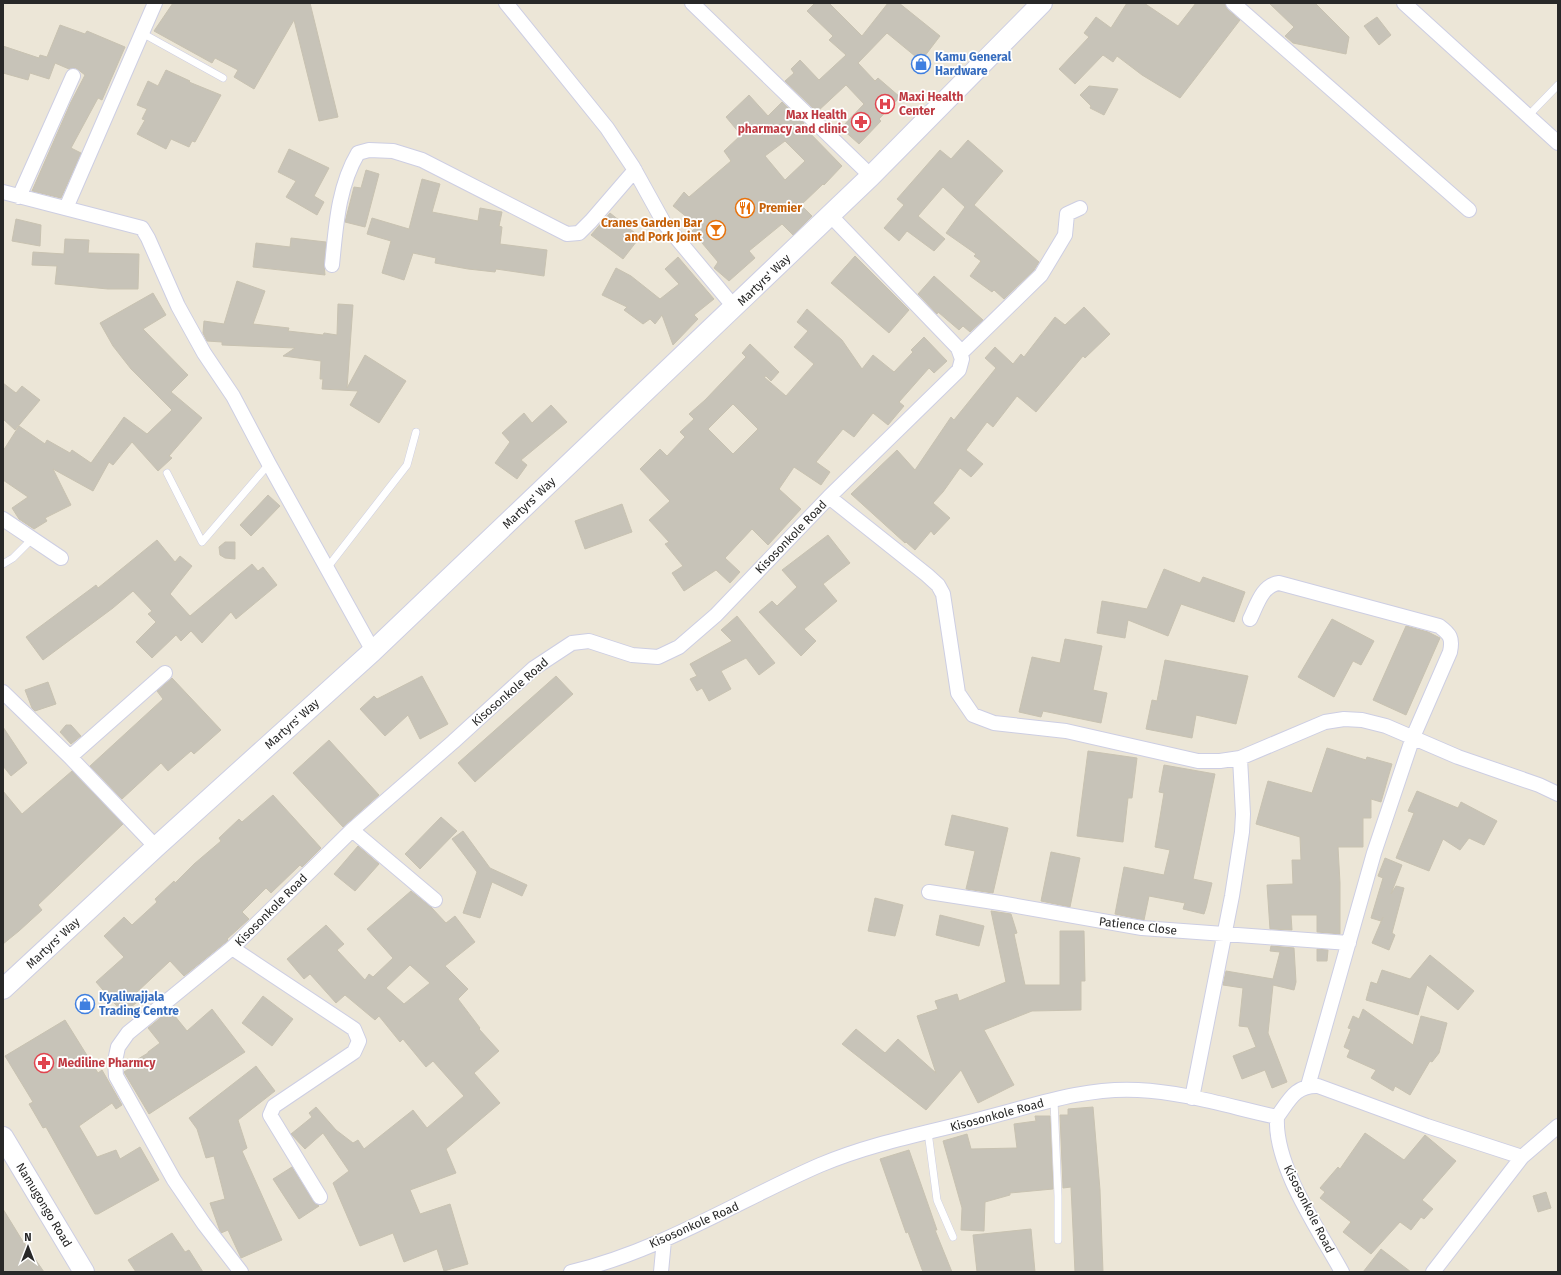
<svg xmlns="http://www.w3.org/2000/svg" width="1561" height="1275" font-family="'Fira Sans',sans-serif">
  <rect width="100%" height="100%" fill="#ece6d7"/>
  <path fill="#c7c3b8" stroke="#c8c2b1" fill-rule="evenodd" d="M173 3H310L338 117 319 121 294 20 254 89 234 77 238 70 215 58 212 63 154 31Z
    M815 3H829L862 36 888 3H899L940 36 921 61 887 33 858 63 875 81 878 78 900 97 879 119 881 121 859 144 841 128 864 104 846 85 817 112 785 81 794 73 791 69 800 60 819 80 846 55 829 40 833 36 807 11Z
    M1127 3H1144L1178 26 1196 3H1225L1227 9 1240 20 1180 98 1142 75 1117 56 1113 62 1103 55 1075 84 1059 69 1089 37 1084 33 1096 17 1111 28Z
    M1269 3H1315L1349 37 1346 54 1293 43 1285 36 1294 27Z
    M1377 17 1391 35 1379 45 1364 26Z
    M60 25 85 34 87 31 125 47 102 100 98 98 71 148 81 153 61 198 32 191 71 102 85 75 76 68 69 69 55 63 49 79 30 73 28 80 3 73V46L39 58 40 55 47 57Z
    M166 70 190 81 189 82 221 95 195 142 192 141 189 147 171 139 166 149 137 134 145 120 142 119 147 109 137 105 148 81 158 86Z
    M1089 86 1118 89 1104 115 1090 108 1091 106 1080 95Z
    M749 95 768 116 782 102 804 123 802 125 842 166 824 185 823 184 801 205 812 216 793 235 782 224 749 251 755 258 729 281 714 268 718 262 692 231 698 226 673 206 684 192 689 197 731 161 724 151 741 135 726 117ZM785 141 805 161 785 180 765 156Z
    M968 140 1003 171 974 205 1039 262 1034 270 1004 299 994 290 992 292 970 276 981 261 974 256 976 254 946 233 965 207 943 187 918 216 945 239 934 251 907 231 899 241 884 228 904 205 897 199 940 150 951 159Z
    M289 149 329 168 314 196 324 202 317 215 286 197 296 181 278 172Z
    M366 170 379 174 365 227 345 222 354 187 361 188Z
    M422 179 440 184 432 212 478 221 480 208 502 212 499 226 502 227 500 244 547 250 544 276 496 269 495 272 468 269 435 263 436 258 413 253 404 280 382 273 391 241 367 234 372 218 409 229Z
    M610 213 640 237 623 259 591 235Z
    M16 219 41 225 40 246 12 241Z
    M291 238 326 242 324 264 325 275 253 267 256 243 290 247Z
    M65 239 89 240 88 253 139 254 138 289H108L55 284 57 266 32 265 33 252 64 254Z
    M855 256 909 310 889 333 831 283Z
    M678 257 714 299 694 315 698 319 673 345 662 315 655 324 650 319 643 324 624 310 627 307 602 295 616 268 631 276 660 299 679 284 665 269Z
    M934 276 983 320 970 332 963 326 959 330 938 312 937 314 918 294Z
    M237 281 265 291 253 324 289 328 288 331 323 335 324 333 337 335 338 304 353 305 347 388 365 355 406 381 379 423 350 405 358 391 322 389 323 379H320L321 361 283 356 295 348 222 345V342L207 341 203 333 204 321 224 324Z
    M153 293 166 315 143 329 188 375 171 392 202 418 169 456 172 458 158 471 132 442 113 465 109 462 93 491 53 469 71 505 45 518 47 521 34 529 19 519 12 508 28 497 3 480V451L19 426 45 444 47 440 70 453 72 450 91 463 124 417 147 434 172 410 131 369 113 346 100 323Z
    M1084 307 1110 334 1085 358 1083 356 1036 412 1017 396 993 427 987 422 966 450 983 464 971 477 960 468 943 492 933 503 950 518 934 535 931 531 915 550 906 542 905 543 851 494 897 450 915 470 951 417 954 420 996 368 985 358 995 347 1013 364 1021 354 1024 357 1055 317 1065 325Z
    M807 309 842 340 862 369 873 355 894 372 913 352 911 350 924 337 947 361 934 373 929 368 899 402 904 406 888 425 873 413 854 437 843 429 816 462 830 472 821 485 794 467 779 489 801 509 768 545 752 529 725 558 740 572 730 583 716 570 684 591 672 573 683 566 665 544 669 542 649 520 670 501 640 469 660 449 667 456 685 437 680 432 694 419 689 414 705 400 746 357 742 353 750 344 779 372 771 381 766 376 764 377 786 396 814 364 794 347 808 331 797 322ZM733 404 758 429 733 454 708 429Z
    M3 383 16 393 22 386 40 400 15 430 3 419Z
    M551 405 567 422 521 460 527 465 517 479 495 463 510 442 502 433 524 413 532 423Z
    M268 495 280 506 251 536 240 525Z
    M622 504 632 532 585 549 575 521Z
    M828 535 850 563 823 584 837 601 804 629 816 641 801 656 759 612 772 601 777 606 797 587 782 570Z
    M157 540 175 562 180 556 192 566 170 594 190 616 252 564 258 571 263 567 277 585 236 619 231 612 202 643 191 631 181 641 176 635 152 658 136 642 156 622 148 614 152 611 133 591 113 608 43 660 26 637 96 585 98 588Z
    M225 542H235V559L225 558 220 555 219 547Z
    M1164 569 1200 583 1203 577 1245 592 1234 622 1181 604 1168 636 1128 620 1125 638 1097 633 1102 601 1147 609Z
    M737 616 775 663 759 675 746 658 721 671 731 689 709 701 702 688 697 691 690 679 697 676 690 664 732 641 721 630Z
    M1332 619 1374 641 1361 665 1353 661 1334 697 1298 677Z
    M1406 626 1428 632 1440 638 1406 715 1373 700Z
    M1065 639 1102 646 1093 690 1107 693 1101 723 1043 711 1041 717 1019 712 1032 657 1060 663Z
    M1165 660 1248 676 1236 724 1196 715 1192 738 1146 729 1152 700 1157 701Z
    M422 676 448 724 420 739 408 715 385 736 360 709 374 696 377 699Z
    M556 676 573 694 475 782 458 763Z
    M172 678 221 730 194 754 191 751 168 771 161 763 122 799 90 766 163 699 157 691Z
    M48 682 56 704 35 711 32 708 25 690Z
    M66 725H71L81 736 71 744 60 732Z
    M3 727 27 763 11 776 3 766Z
    M329 740 379 795 343 827 293 773Z
    M1327 748 1366 760 1367 757 1392 764 1381 802 1371 799V818H1363V847H1338L1340 883V934L1317 932V915H1291L1292 930 1270 929 1267 885 1293 884 1292 860H1301L1300 837 1256 824 1264 795 1268 781 1312 793Z
    M1088 751 1137 758 1132 798H1128L1123 842 1077 836Z
    M1164 765 1215 774 1193 879 1212 883 1206 908 1204 914 1183 909 1185 903 1149 896 1144 920 1115 914 1124 867 1164 875 1170 850 1155 847 1164 793 1159 792Z
    M72 771 123 824 38 905 42 910 19 931 3 944V791L22 814Z
    M1417 791 1458 808 1461 802 1497 821 1484 845 1469 838 1460 850 1443 839 1429 871 1396 858 1414 813 1408 811Z
    M273 795 321 848 302 867 300 865 271 893 266 888 242 912 249 919 227 939 228 940 226 942 184 976 170 961 135 994 140 1000 123 1013 96 982 124 957 104 936 124 917 132 925 157 902 155 899 174 881 175 883 194 864 221 841 219 838 239 819 242 822Z
    M952 815 1008 828 993 893 966 889 975 851 945 845Z
    M441 817 457 831 420 869 405 854Z
    M463 831 490 868 527 885 522 896 492 882 480 918 463 913 477 872 452 839Z
    M358 846 379 864 355 891 334 874Z
    M1051 852 1080 858 1070 907 1041 901Z
    M1385 858 1402 865 1391 894 1396 886 1404 888 1392 933 1395 935 1389 950 1372 943 1383 917 1381 921 1371 918 1383 878 1378 876Z
    M411 891 431 907 446 923 455 916 475 942 445 966 468 989 458 999 480 1028 479 1029 499 1051 474 1073 500 1103 446 1149 456 1173 410 1190 420 1214 450 1204 468 1264 444 1271 437 1249 404 1262 393 1233 360 1246 333 1183 349 1171 323 1133 305 1149 291 1134 312 1117 309 1113 316 1107 336 1130 353 1143 358 1140 364 1149 413 1110 427 1128 464 1096 433 1061 426 1067 403 1039 400 1042 379 1016 375 1020 345 995 336 1003 310 974 304 979 287 959 326 925 344 944 337 950 365 980 369 974 373 977 393 958 367 929ZM410 965 430 983 404 1004 386 988Z
    M875 898 903 905 895 936 868 931Z
    M991 911 1011 914 1017 933 1014 934 1025 985H1060V931H1084L1085 981H1081V1010L1032 1011 984 1030 1014 1085 978 1103 961 1070 926 1110 842 1044 856 1029 885 1053 898 1039 936 1073 917 1016 938 1009 935 1001 957 994 959 1001 1006 982Z
    M940 915 984 926 979 946 936 935Z
    M1271 946 1294 948 1296 982 1294 990 1273 985 1268 1033 1287 1082 1272 1088 1265 1070 1242 1079 1233 1056 1256 1047 1248 1027 1239 1026 1243 988 1223 985 1226 971 1273 979 1280 952 1270 951Z
    M1317 949 1328 950 1327 961H1317Z
    M1430 955 1474 991 1458 1010 1427 985 1418 1015 1366 1000 1371 982 1377 984 1382 970 1410 979Z
    M263 996 293 1019 272 1046 242 1023Z
    M212 1009 245 1052 149 1114 124 1072 130 1068 128 1065 148 1053V1052L160 1043 148 1028 170 1010 187 1031Z
    M1363 1009 1413 1045 1421 1016 1447 1023 1439 1053 1432 1062 1430 1061 1410 1095 1395 1086 1393 1091 1371 1078 1376 1070 1347 1057 1350 1050 1344 1047 1351 1029 1348 1028 1353 1016 1359 1019Z
    M65 1020 98 1073 102 1070 122 1105 116 1109 112 1103 79 1126 97 1157 116 1150 120 1159 140 1147 159 1180 98 1214H95L46 1127 43 1128 29 1104 33 1102 5 1056Z
    M256 1066 275 1091 238 1120 247 1148 242 1151 282 1240 241 1258 228 1230 221 1233 220 1231 210 1203 225 1199 214 1156 206 1158 197 1129 189 1118Z
    M1093 1107 1100 1190 1103 1272H1075L1071 1187 1063 1188 1060 1115H1068V1109Z
    M1035 1116H1050L1053 1189 1010 1193V1195L985 1202 984 1231 961 1230 962 1208 943 1141 967 1134 971 1149 1017 1148 1014 1124 1036 1121Z
    M1365 1133 1404 1160 1425 1135 1456 1161 1422 1200 1433 1209 1424 1219 1421 1217 1411 1230 1400 1222 1371 1254 1343 1232 1351 1222 1320 1198 1325 1192 1320 1188 1338 1167 1340 1169Z
    M909 1150 937 1230H935L952 1272H923L908 1232 906 1233 880 1159Z
    M292 1167 313 1201 319 1206 299 1219 273 1179Z
    M1546 1192 1551 1208 1538 1212 1533 1196Z
    M3 1209 22 1240 44 1272H3Z
    M1031 1229 1035 1272H977L973 1235Z
    M172 1233 185 1252 189 1250 203 1272H136L128 1260Z
    M1381 1249 1411 1272H1363Z"/>
  <g fill="none" stroke-linecap="round" stroke-linejoin="round">
    <defs>
      <path id="lane" d="M142 33 223 78
        M1528 116 1558 85
        M167 473 202 542 269 464
        M3 564 13 558 32 539
        M327 568 407 465 416 432
        M1054 1100 1058 1196V1240
        M928 1132 937 1200 953 1237"/>
      <path id="street" d="M506 3 607 128 633 167 664 223 735 308
        M692 3 871 176
        M1233 3 1469 210
        M1404 3 1558 143
        M3 192 142 228 148 238 178 306 204 353 233 396 269 464 373 651
        M19 197 73 76
        M66 208 155 3
        M332 265C336 226 338 187 358 153L369 150 393 151 422 160 567 234 579 233 591 221 635 170
        M961 353 1041 275 1065 235 1067 214 1080 208
        M829 497 927 575 938 585 943 594 958 693 973 715 994 723 1066 731 1198 761H1220L1240 758 1325 722 1344 719 1362 720 1386 726 1458 757 1539 785 1558 794
        M3 519 61 558
        M1250 619C1257 605 1262 585 1279 583L1439 626C1450 634 1453 638 1450 652L1413 737 1374 853 1308 1086
        M3 692 70 757 156 847
        M70 757 165 673
        M352 830 435 900
        M929 892 1000 903 1142 928 1349 943
        M232 948 354 1029 359 1041 354 1052 274 1106 270 1115 320 1197
        M1192 1098 1232 896 1242 832 1243 814 1240 758
        M1277 1117C1289 1101 1295 1085 1318 1086L1427 1126 1522 1157
        M241 1272 204 1224 174 1180 116 1076 115 1061 118 1047 128 1033 232 948 352 830 453 742 534 668 572 643 589 641 632 655 658 657 679 647 716 615 829 497 959 370 962 359 958 348 830 215
        M571 1272C660 1251 737 1201 820 1165 872 1143 927 1133 981 1119 1033 1106 1084 1087 1138 1090 1184 1092 1231 1107 1277 1117 1274 1166 1319 1230 1342 1272
        M661 1272 664 1240
        M1433 1272 1522 1157 1558 1126"/>
      <path id="secondary" d="M3 989 156 847 373 651 871 176 1042 3
        M3 1137 84 1272"/>
    </defs>
    <use href="#lane" stroke="#cdcee3" stroke-width="8"/>
    <use href="#street" stroke="#cdcee3" stroke-width="16"/>
    <use href="#secondary" stroke="#cdcee3" stroke-width="22"/>
    <use href="#lane" stroke="#fff" stroke-width="7"/>
    <use href="#street" stroke="#fff" stroke-width="14"/>
    <use href="#secondary" stroke="#fff" stroke-width="20"/>
  </g>
  <defs>
    <symbol id="shop-ring" viewBox="-11 -11 22 22"><circle r="9.5" fill="#fff" stroke="#3f7fe0" stroke-width="1.5"/><path d="M-5-2.5h2.3a2.7 3.5 0 0 1 5.4 0H5L5.5 6h-11ZM-1.5-2.5h3a1.5 2.3 0 0 0-3 0Z" fill="#3f7fe0"/></symbol>
    <symbol id="hospital-ring" viewBox="-11 -11 22 22"><circle r="9.5" fill="#fff" stroke="#e0444e" stroke-width="1.5"/><path d="M-5-5h3v3.5h4V-5h3V5h-3V1.5h-4V5h-3Z" fill="#e0444e"/></symbol>
    <symbol id="pharmacy-ring" viewBox="-11 -11 22 22"><circle r="9.5" fill="#fff" stroke="#e0444e" stroke-width="1.5"/><path d="M-2-6h4v4h4v4h-4v4h-4v-4h-4v-4h4Z" fill="#e0444e"/></symbol>
    <symbol id="restaurant-ring" viewBox="-11 -11 22 22"><circle r="9.5" fill="#fff" stroke="#e8710a" stroke-width="1.5"/><path d="M-5-6h1v4h1v-4h1v4h1v-4h1v5L-1.5 .5V6h-2V.5L-5-1ZM5-6V6H3V1.5H1.5Q1.5-4 5-6Z" fill="#e8710a"/></symbol>
    <symbol id="bar-ring" viewBox="-11 -11 22 22"><circle r="9.5" fill="#fff" stroke="#e8710a" stroke-width="1.5"/><path d="M-6-5H6L.8 .8V4.5H3.5V6h-7V4.5H-.8V.8Z" fill="#e8710a"/></symbol>
  </defs>
  <g fill-rule="evenodd">
    <use href="#shop-ring" x="910" y="53" width="22" height="22"/>
    <use href="#hospital-ring" x="874" y="93" width="22" height="22"/>
    <use href="#pharmacy-ring" x="850" y="111" width="22" height="22"/>
    <use href="#restaurant-ring" x="734" y="197" width="22" height="22"/>
    <use href="#bar-ring" x="705" y="219" width="22" height="22"/>
    <use href="#shop-ring" x="74" y="993" width="22" height="22"/>
    <use href="#pharmacy-ring" x="33" y="1052" width="22" height="22"/>
  </g>
  <g text-anchor="middle" dominant-baseline="central" stroke-width="3.5" stroke-linejoin="round" paint-order="stroke">
    <g font-size="12" font-weight="bold" fill="#366cbe" stroke="#fff" text-anchor="start">
      <text x="935" y="57">Kamu General<tspan x="935" dy="14">Hardware</tspan></text>
      <text x="99" y="997">Kyaliwajjala<tspan x="99" dy="14">Trading Centre</tspan></text>
    </g>
    <g font-size="12" font-weight="bold" fill="#be3a42" stroke="#fff" text-anchor="start">
      <text x="899" y="97">Maxi Health<tspan x="899" dy="14">Center</tspan></text>
      <text x="847" y="115" text-anchor="end">Max Health<tspan x="847" dy="14">pharmacy and clinic</tspan></text>
      <text x="58" y="1063">Mediline Pharmcy</text>
    </g>
    <g font-size="12" font-weight="bold" fill="#c56008" stroke="#fff" text-anchor="start">
      <text x="759" y="208">Premier</text>
      <text x="702" y="223" text-anchor="end">Cranes Garden Bar<tspan x="702" dy="14">and Pork Joint</tspan></text>
    </g>
    <g font-size="12" fill="#282828" stroke="#fff">
      <text transform="translate(764 280) rotate(-44)">Martyrs' Way</text>
      <text transform="translate(529 503) rotate(-44)">Martyrs' Way</text>
      <text transform="translate(791 537) rotate(-46)">Kisosonkole Road</text>
      <text transform="translate(510 692) rotate(-41)">Kisosonkole Road</text>
      <text transform="translate(292 724) rotate(-42)">Martyrs' Way</text>
      <text transform="translate(271 910) rotate(-45)">Kisosonkole Road</text>
      <text transform="translate(1138 926) rotate(7)">Patience Close</text>
      <text transform="translate(53 943) rotate(-43)">Martyrs' Way</text>
      <text transform="translate(997 1115) rotate(-15)">Kisosonkole Road</text>
      <text transform="translate(44 1205) rotate(59)">Namugongo Road</text>
      <text transform="translate(1309 1209) rotate(63)">Kisosonkole Road</text>
      <text transform="translate(694 1225) rotate(-24)">Kisosonkole Road</text>
    </g>
  </g>
  <rect width="1561" height="1275" fill="none" stroke="#282828" stroke-width="8"/>
  <g transform="translate(28 1247)" stroke="#ffffff" stroke-width="3" paint-order="stroke">
  <path d="M0-3L7 15L0 10L-7 15Z" fill="#282828"/>
  <text y="-6" font-size="11" font-weight="bold" text-anchor="middle" fill="#282828">N</text>
  </g>
</svg>
